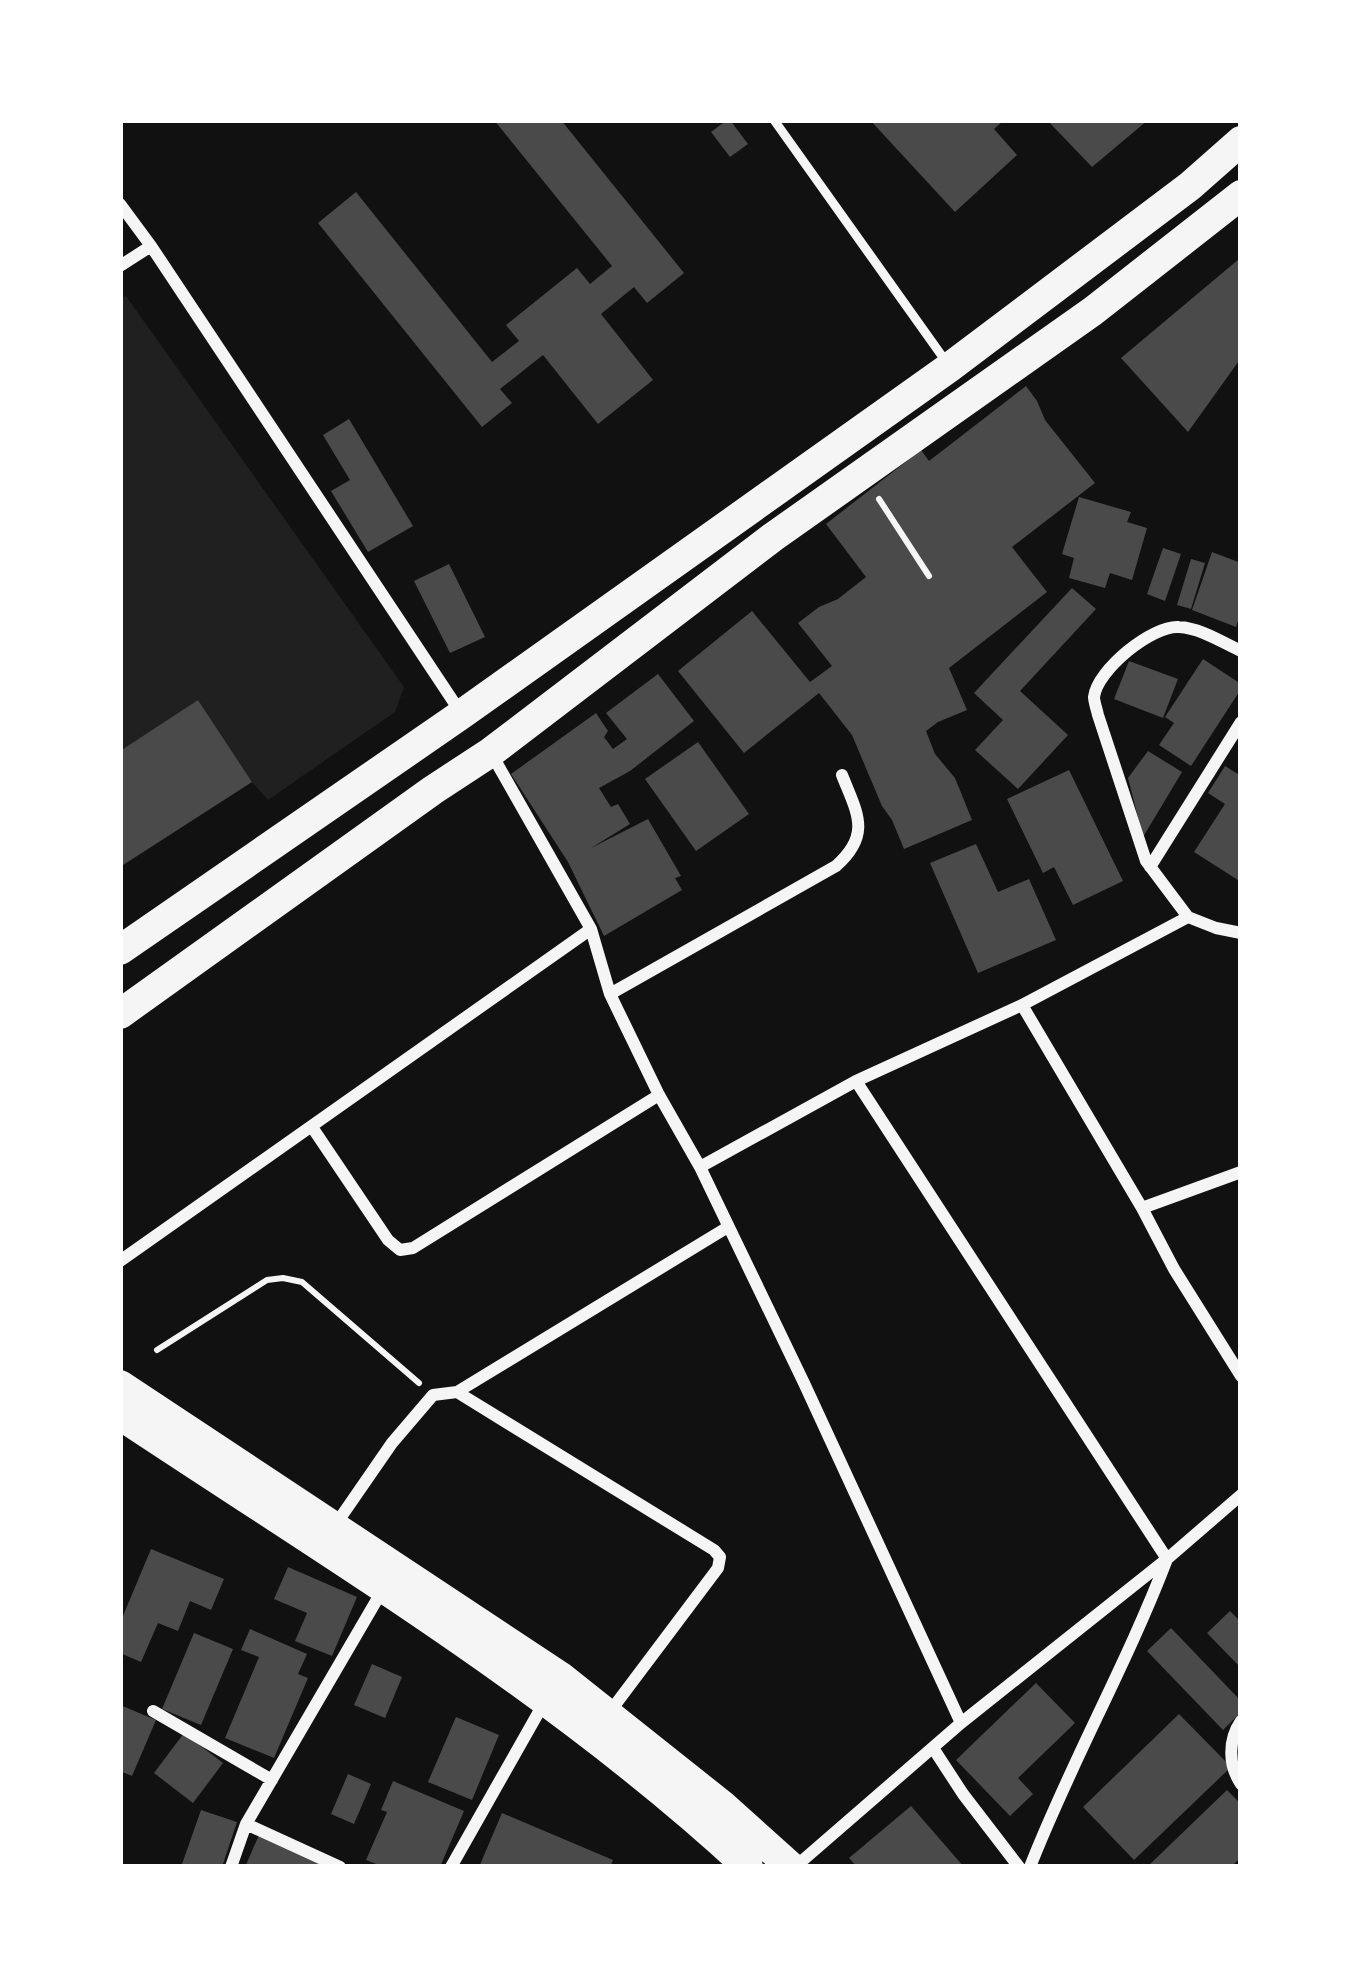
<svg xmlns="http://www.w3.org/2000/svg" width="1361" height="1987" font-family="Quicksand,sans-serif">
  <rect width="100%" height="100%" fill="#111"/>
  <path fill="#202020" d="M126 296 404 687 395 712 268 800 252 782 198 700 120 751V299Z"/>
  <path fill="#4a4a4a" d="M494 120H561L684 273 647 303 634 287 601 314 653 380 598 424 543 355 500 389 512 403 482 427 318 223 356 192 492 362 519 341 506 325 577 268 590 284 612 266Z
    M727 120H730L748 144 730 157 711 132Z
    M870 120H1004L994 129 1017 155 955 212Z
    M1047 120H1148L1092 167Z
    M1239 259 1241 260V358L1188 432 1121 358Z
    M1026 386 1037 401 1045 420 1095 483 1012 547 1047 592 949 668 967 710 938 722 926 731 935 754 955 778 972 820 904 849 892 820 882 806 852 735 819 693 744 753 678 671 752 611 810 682 832 666 798 623 819 607 838 599 866 577 826 524 921 450 929 461Z
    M349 419 413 526 368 552 331 491 350 480 323 435Z
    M1079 497 1131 512 1127 522 1147 528 1132 580 1110 573 1105 588 1069 578 1074 558 1062 554Z
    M1163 548 1181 554 1165 601 1147 594Z
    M1212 552 1241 563V612L1236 627 1192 610Z
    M1191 559 1205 563 1191 609 1177 605Z
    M449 564 485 637 450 653 414 581Z
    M1072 588 1096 609 1020 691 1068 735 1018 789 975 750 1003 720 974 693Z
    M1203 659 1241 684V689L1191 766 1159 745 1174 723 1165 717Z
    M1129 661 1178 679 1163 718 1114 699Z
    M658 674 694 721 630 771 599 788 611 807 618 804 630 824 591 848 648 819 681 876 675 878 682 890 604 936 568 862 511 774 596 713 608 731 604 737 613 749 627 739 606 713Z
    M198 700 252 782 120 867V751Z
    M698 742 749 814 696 851 645 779Z
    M1148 751 1182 772 1143 837 1128 778Z
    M1225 766 1241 776V882L1194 852 1225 804 1208 793Z
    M1069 770 1123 881 1073 905 1054 867 1043 873 1007 799Z
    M976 844 998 892 1029 879 1056 940 978 973 930 863Z
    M151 1549 224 1579 211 1610 190 1601 178 1631 158 1623 141 1662 120 1653V1623Z
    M288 1567 357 1597 332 1656 295 1641 307 1613 274 1599Z
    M1230 1611 1241 1622V1668L1207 1633Z
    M1171 1628 1241 1701V1712L1223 1730 1147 1651Z
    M250 1629 307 1654 298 1674 308 1678 274 1758 225 1738 259 1657 241 1650Z
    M194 1633 233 1649 201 1725 162 1709Z
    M372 1664 402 1677 385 1718 354 1705Z
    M1036 1683 1075 1723 1018 1778 1033 1794 1010 1816 956 1760Z
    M120 1705 156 1720 132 1776 120 1771Z
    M1179 1714 1231 1767 1134 1860 1083 1807Z
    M456 1717 499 1735 472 1800 428 1782Z
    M184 1733 223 1763 193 1803 154 1773Z
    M348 1774 371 1784 354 1824 331 1814Z
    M393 1781 464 1811 440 1867H384L366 1860 387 1812 381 1810Z
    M1227 1790 1241 1804V1857L1231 1867H1147Z
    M911 1806 964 1867H857L849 1858Z
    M201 1810 237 1822 222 1867H181Z
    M502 1813 613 1860 610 1867H479Z
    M259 1835 335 1867H245Z"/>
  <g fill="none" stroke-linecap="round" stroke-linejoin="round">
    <path stroke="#f5f5f5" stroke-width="6" d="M879 499 929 576
      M157 1350 267 1280 283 1278 302 1282 419 1383"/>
    <path stroke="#f5f5f5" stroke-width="9" d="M774 120 947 363"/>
    <path stroke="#f5f5f5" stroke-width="12" d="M120 204 151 246 461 713
      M120 266 151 246
      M1241 651C1222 642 1200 628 1179 627 1152 625 1097 670 1094 697 1094 702 1097 710 1098 715L1146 861 1188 917 1216 928 1241 933
      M491 753 591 929 610 994 659 1095 700 1167 804 1383 961 1723
      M1150 867 1241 722
      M610 994 836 866C872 834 857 813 842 775
      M1022 1005 1142 1208 1174 1269 1241 1376
      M856 1081 1167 1559C1127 1664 1071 1762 1030 1867
      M312 1127 388 1240 400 1250 413 1248 659 1095
      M700 1167 856 1081 1022 1005 1188 917
      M1142 1208 1241 1172
      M120 1261 591 929
      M457 1392 728 1227
      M334 1527 392 1443 433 1395 457 1392 714 1550 720 1557 718 1568 609 1713
      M153 1711 272 1780
      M1241 1721C1228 1740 1228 1765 1241 1784
      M933 1748 963 1794 1019 1867
      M246 1824 340 1867
      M231 1867 246 1824 382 1591
      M451 1867 545 1701
      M795 1867 961 1723 1167 1559 1241 1495"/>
    <path stroke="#f5f5f5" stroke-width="30" d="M120 950 462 714 950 367 1190 186 1241 141
      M120 1014 433 790 491 752 773 537 1093 311 1241 195
      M120 1385 561 1677 722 1805 791 1867
      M120 1415C332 1556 561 1693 748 1867"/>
  </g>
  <rect width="1361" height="1987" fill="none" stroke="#ffffff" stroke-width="246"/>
</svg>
